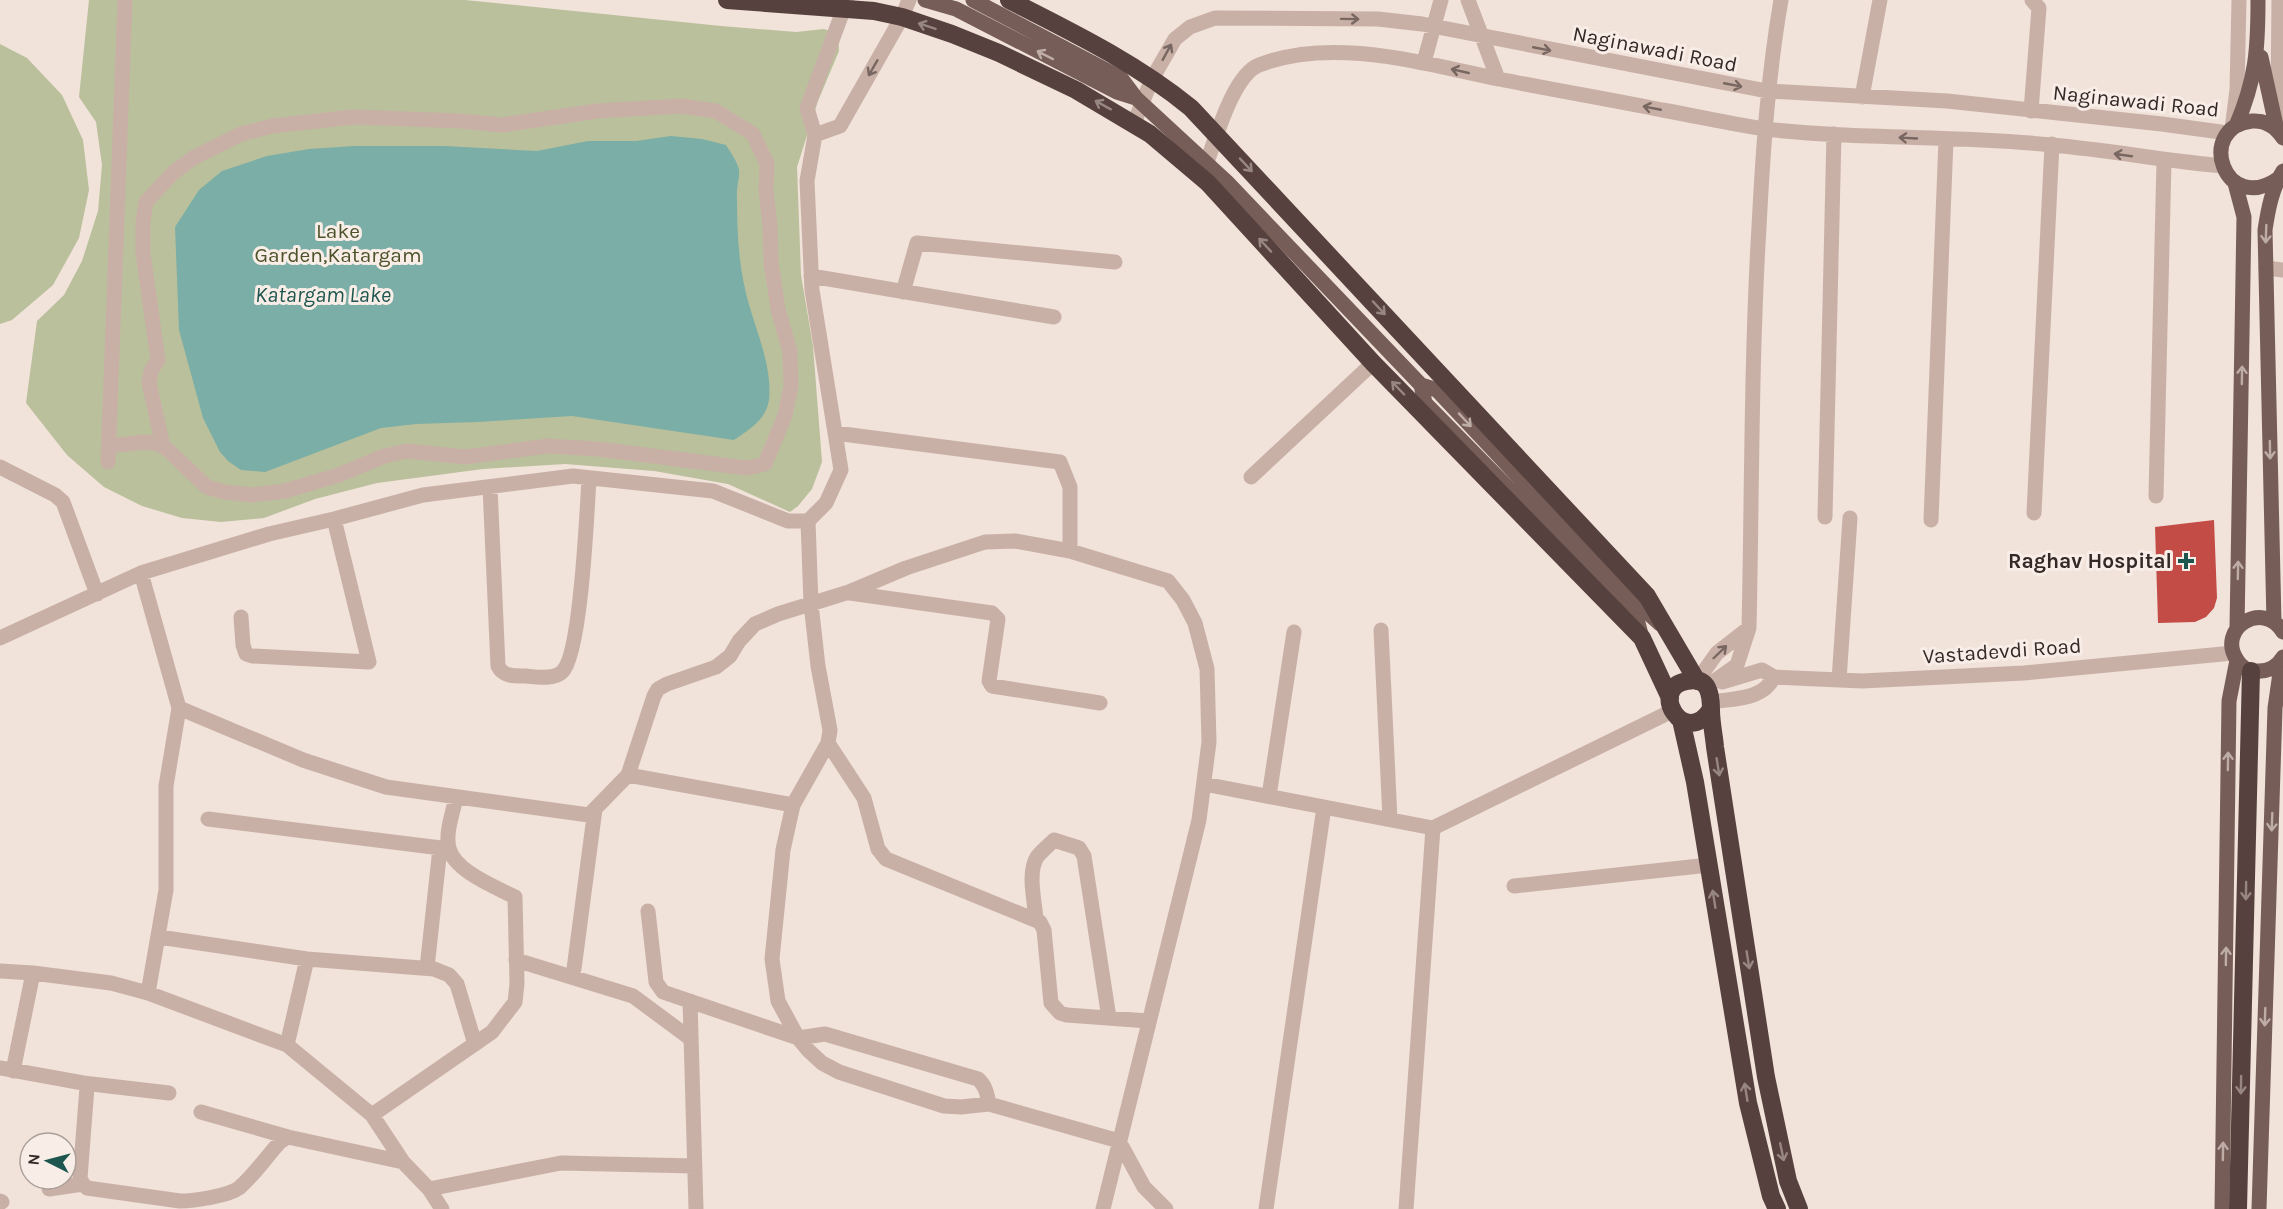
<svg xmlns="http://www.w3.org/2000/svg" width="2283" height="1209" font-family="Karla,sans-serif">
  <rect width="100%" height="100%" fill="#f1e2da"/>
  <path fill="#bac09b" d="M89 0H465L721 26 796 32 824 29 838 34 839 51 818 101 797 167 801 275 813 346 822 462 812 489 798 506 790 512 728 484 654 471 565 464 483 469 377 483 315 499 264 518 221 522 182 518 142 506 104 487 67 455 26 403 37 321 64 295 82 261 98 211 102 165 96 122 79 97Z
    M0 44 27 58 62 95 83 140 89 190 79 238 53 285 12 320 0 324Z"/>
  <path fill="#7aaea6" d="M671 136 702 139 726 145C731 153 737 161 739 170 740 178 736 188 737 197 737 226 738 256 744 284 751 322 773 361 769 400 766 420 748 430 734 440L572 416 477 422 416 424 381 428 265 472 241 470 228 461 220 452 203 418 179 330 175 227 199 190 222 171 267 156 309 149 354 146H444L537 151 588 141H636Z"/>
  <path fill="#c44c46" d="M2214 520 2217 598 2214 608 2206 617 2195 622 2158 623 2155 527Z"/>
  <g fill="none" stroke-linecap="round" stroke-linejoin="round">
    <path stroke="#c9b0a7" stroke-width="15" d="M1468 0 1498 79
      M2279 0 2278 94 2281 123
      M1424 62 1441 0
      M1862 97 1880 0
      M2031 111 2039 8 2032 0
      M1134 123 1152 79 1175 39 1190 27 1215 18 1378 19 1422 24 1767 91 1947 101 2162 124 2228 133
      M2232 129 2237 90 2239 0
      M815 135 840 126 902 17 909 0
      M1202 175C1214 147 1231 76 1259 65 1333 36 1425 64 1499 79 1553 90 1607 99 1662 110 1696 116 1731 124 1765 129 1861 140 1957 135 2052 145 2109 150 2166 161 2223 166
      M2266 268 2283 270
      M811 276 1054 317
      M903 292 917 243 1115 262
      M835 433 1060 462 1070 487V551
      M109 446 144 442 159 444 167 449 207 487 225 492 252 495 285 491 339 475 384 456 408 451 465 457 548 446 598 449 747 468 765 464 785 415 791 386 790 352 778 309 771 262 770 225 766 191 767 164 753 134 716 111 681 106 597 111 502 125 461 121 353 117 272 126 241 134 193 158 173 173 146 202 143 222V253L158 360 151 371 149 383 163 446
      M108 462 125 0
      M0 467 55 495 63 502 97 594
      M1251 477 1373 363
      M490 487 498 666C503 677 515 676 526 676 536 677 554 680 562 672 581 655 587 511 589 478
      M2156 496 2164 161
      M2034 513 2052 144
      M1825 517 1834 134
      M1931 520 1946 140
      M808 521 811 604 818 666 830 730 828 743 793 805 783 850 772 959 778 1001 798 1038 808 1050 822 1063 839 1072 944 1106 961 1107 989 1104 1119 1141 1144 1187 1166 1209
      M141 573 179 708 166 786V890L148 993
      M850 593 992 613 998 619 989 681 992 686 1100 703
      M241 617 243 645 246 654 252 656 369 662 334 519
      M1381 630 1390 819
      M0 638 141 573 269 534 334 519 423 495 573 476 713 491 788 521H808L826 503 841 470 812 290 807 181 815 135 807 108 847 0
      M1839 680 1850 518
      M1697 681 1717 653 1749 628
      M1722 682 1762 670 1774 677 1862 681 2024 673 2233 653
      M1706 687 1737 665 1749 628C1752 494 1751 360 1759 227 1763 150 1768 75 1781 0
      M1712 702C1735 698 1763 700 1774 677
      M179 708 303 760 386 787 589 815 628 775 654 696 658 689 667 684 716 667 730 656 739 641 755 624 778 614 849 592 906 568 985 542 1015 541 1070 551 1168 581 1183 600 1195 623 1207 669 1209 742 1199 820 1103 1209
      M828 743 864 798 878 849 886 859 1040 922 1044 930 1051 1003 1060 1013 1067 1015 1148 1021
      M628 775 793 805
      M1204 784 1433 828
      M1269 796 1294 632
      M208 819 449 849
      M1514 886 1709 865
      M648 911 656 982 663 992 798 1038 825 1034 978 1079C986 1086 987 1094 989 1104
      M1036 920C1035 902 1027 873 1037 857 1042 851 1049 845 1054 840L1079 848 1084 856 1109 1018
      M159 937 307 959 434 969 449 975 457 984 475 1044
      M516 960 633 996 691 1039
      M427 968 440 848
      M574 969 595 809
      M0 971 33 973 111 983 148 993 287 1045 372 1115 403 1162 429 1189 442 1209
      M690 1001 696 1209
      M287 1045 307 959
      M0 1068 83 1083 87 1087 80 1178 83 1184 87 1188 180 1201C194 1201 228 1196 239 1188 254 1175 267 1156 280 1142L288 1137 403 1162
      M13 1071 33 973
      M83 1083 169 1093
      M201 1112 288 1137
      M372 1115 492 1032 515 1002 517 984 515 897C496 887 454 871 449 848 445 833 453 813 456 797
      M49 1189 83 1184
      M429 1189 561 1163 695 1166
      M0 1201 2 1202
      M1266 1209 1324 807
      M1406 1209 1433 828 1672 711"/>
    <path stroke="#775d58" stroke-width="15" d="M925 0 956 9 1117 92 1136 98
      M973 0 1121 78 1136 98 1227 182 1421 385 1437 390 1639 605 1660 624
      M2261 57 2277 130
      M2236 126C2256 79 2258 50 2258 0
      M2279 178C2224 217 2195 127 2252 121 2266 120 2276 127 2283 138
      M2235 183 2244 217 2237 628
      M1421 385 1425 403 1634 616 1638 623 1642 638
      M2274 622 2265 230C2268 210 2272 188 2283 171
      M2283 632C2263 599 2216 629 2237 660 2241 667 2248 671 2256 671 2268 672 2277 667 2283 657
      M2222 1209 2229 701 2237 660
      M2259 1209 2275 708 2282 659"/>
    <path stroke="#56413e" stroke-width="18" d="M727 0 874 11 902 17 952 34 999 53 1076 90 1150 134 1208 183 1373 363 1642 638 1670 698
      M1009 0C1072 32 1136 63 1191 108L1647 596 1697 681
      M1711 709C1685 750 1647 688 1687 681 1709 676 1711 695 1711 710 1711 722 1714 735 1715 747L1766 1077 1788 1181 1799 1209
      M1681 720 1695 782 1748 1103 1771 1196 1777 1209
      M2238 1209 2251 671"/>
  </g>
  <defs><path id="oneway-shaft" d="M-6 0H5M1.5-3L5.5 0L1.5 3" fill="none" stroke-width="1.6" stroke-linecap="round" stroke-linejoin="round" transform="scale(1.5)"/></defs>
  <g stroke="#786661">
    <use href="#oneway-shaft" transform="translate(1350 19) rotate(1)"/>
    <use href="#oneway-shaft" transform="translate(1542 49) rotate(11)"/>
    <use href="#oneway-shaft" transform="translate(1167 52) rotate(-61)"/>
    <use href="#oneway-shaft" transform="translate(873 68) rotate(120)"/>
    <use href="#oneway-shaft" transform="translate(1460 71) rotate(-167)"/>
    <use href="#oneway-shaft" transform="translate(1733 85) rotate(11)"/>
    <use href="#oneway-shaft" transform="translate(1652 108) rotate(-169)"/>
    <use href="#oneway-shaft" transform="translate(1908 138) rotate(-177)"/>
    <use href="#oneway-shaft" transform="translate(2123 155) rotate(-172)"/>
    <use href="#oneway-shaft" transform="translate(1720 652) rotate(-44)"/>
  </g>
  <g stroke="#978682">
    <use href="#oneway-shaft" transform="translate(927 26) rotate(-162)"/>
    <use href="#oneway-shaft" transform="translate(1103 105) rotate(-151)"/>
    <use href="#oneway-shaft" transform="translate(1246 165) rotate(47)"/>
    <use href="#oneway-shaft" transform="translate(1265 245) rotate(-133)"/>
    <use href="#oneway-shaft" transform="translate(1379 308) rotate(47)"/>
    <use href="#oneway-shaft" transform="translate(1398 388) rotate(-134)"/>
    <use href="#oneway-shaft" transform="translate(1718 767) rotate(81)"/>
    <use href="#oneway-shaft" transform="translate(2246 891) rotate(91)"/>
    <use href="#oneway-shaft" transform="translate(1714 899) rotate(-99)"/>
    <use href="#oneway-shaft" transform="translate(1748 960) rotate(81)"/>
    <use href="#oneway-shaft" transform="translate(2241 1085) rotate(91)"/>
    <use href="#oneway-shaft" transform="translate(1746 1092) rotate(-99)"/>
    <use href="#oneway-shaft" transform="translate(1782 1152) rotate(78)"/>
  </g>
  <g stroke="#beaca7">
    <use href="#oneway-shaft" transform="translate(1045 55) rotate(-153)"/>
    <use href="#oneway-shaft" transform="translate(2266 234) rotate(92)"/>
    <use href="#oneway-shaft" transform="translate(2242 375) rotate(-89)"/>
    <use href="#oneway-shaft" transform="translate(1465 420) rotate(47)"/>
    <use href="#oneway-shaft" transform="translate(2270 450) rotate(89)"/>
    <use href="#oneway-shaft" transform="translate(2238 570) rotate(-89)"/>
    <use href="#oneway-shaft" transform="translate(2228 761) rotate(-89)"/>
    <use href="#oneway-shaft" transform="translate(2272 822) rotate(92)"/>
    <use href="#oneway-shaft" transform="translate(2226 956) rotate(-89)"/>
    <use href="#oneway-shaft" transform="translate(2265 1017) rotate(92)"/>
    <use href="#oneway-shaft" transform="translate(2223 1151) rotate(-89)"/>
  </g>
  <path fill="#1d564f" stroke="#f9ede7" stroke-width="2" d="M2183 552h6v6h6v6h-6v6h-6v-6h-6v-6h6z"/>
  <g text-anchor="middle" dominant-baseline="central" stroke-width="6" stroke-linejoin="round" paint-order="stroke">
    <g font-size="21" fill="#352927" stroke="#f9ede7">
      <text transform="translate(1655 49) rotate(11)">Naginawadi Road</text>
      <text transform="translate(2136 101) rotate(6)">Naginawadi Road</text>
      <text transform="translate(2002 651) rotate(-4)">Vastadevdi Road</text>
    </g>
    <g font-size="21" fill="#4c532b" stroke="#f9ede7">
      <text x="338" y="231">Lake<tspan x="338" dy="24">Garden,Katargam</tspan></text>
    </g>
    <g font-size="21" font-weight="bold" fill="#352927" stroke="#f9ede7" text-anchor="end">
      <text x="2172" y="561">Raghav Hospital</text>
    </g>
    <g font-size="22" font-style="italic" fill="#1d564f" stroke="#f9ede7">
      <text x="323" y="295">Katargam Lake</text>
    </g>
  </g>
  <g transform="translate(48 1161) rotate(276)"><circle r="28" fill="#f9ede7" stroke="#ab9f9a" stroke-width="1.5"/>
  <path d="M0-4.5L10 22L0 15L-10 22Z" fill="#1d564f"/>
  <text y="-9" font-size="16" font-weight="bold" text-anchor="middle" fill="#352927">N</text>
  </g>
</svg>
